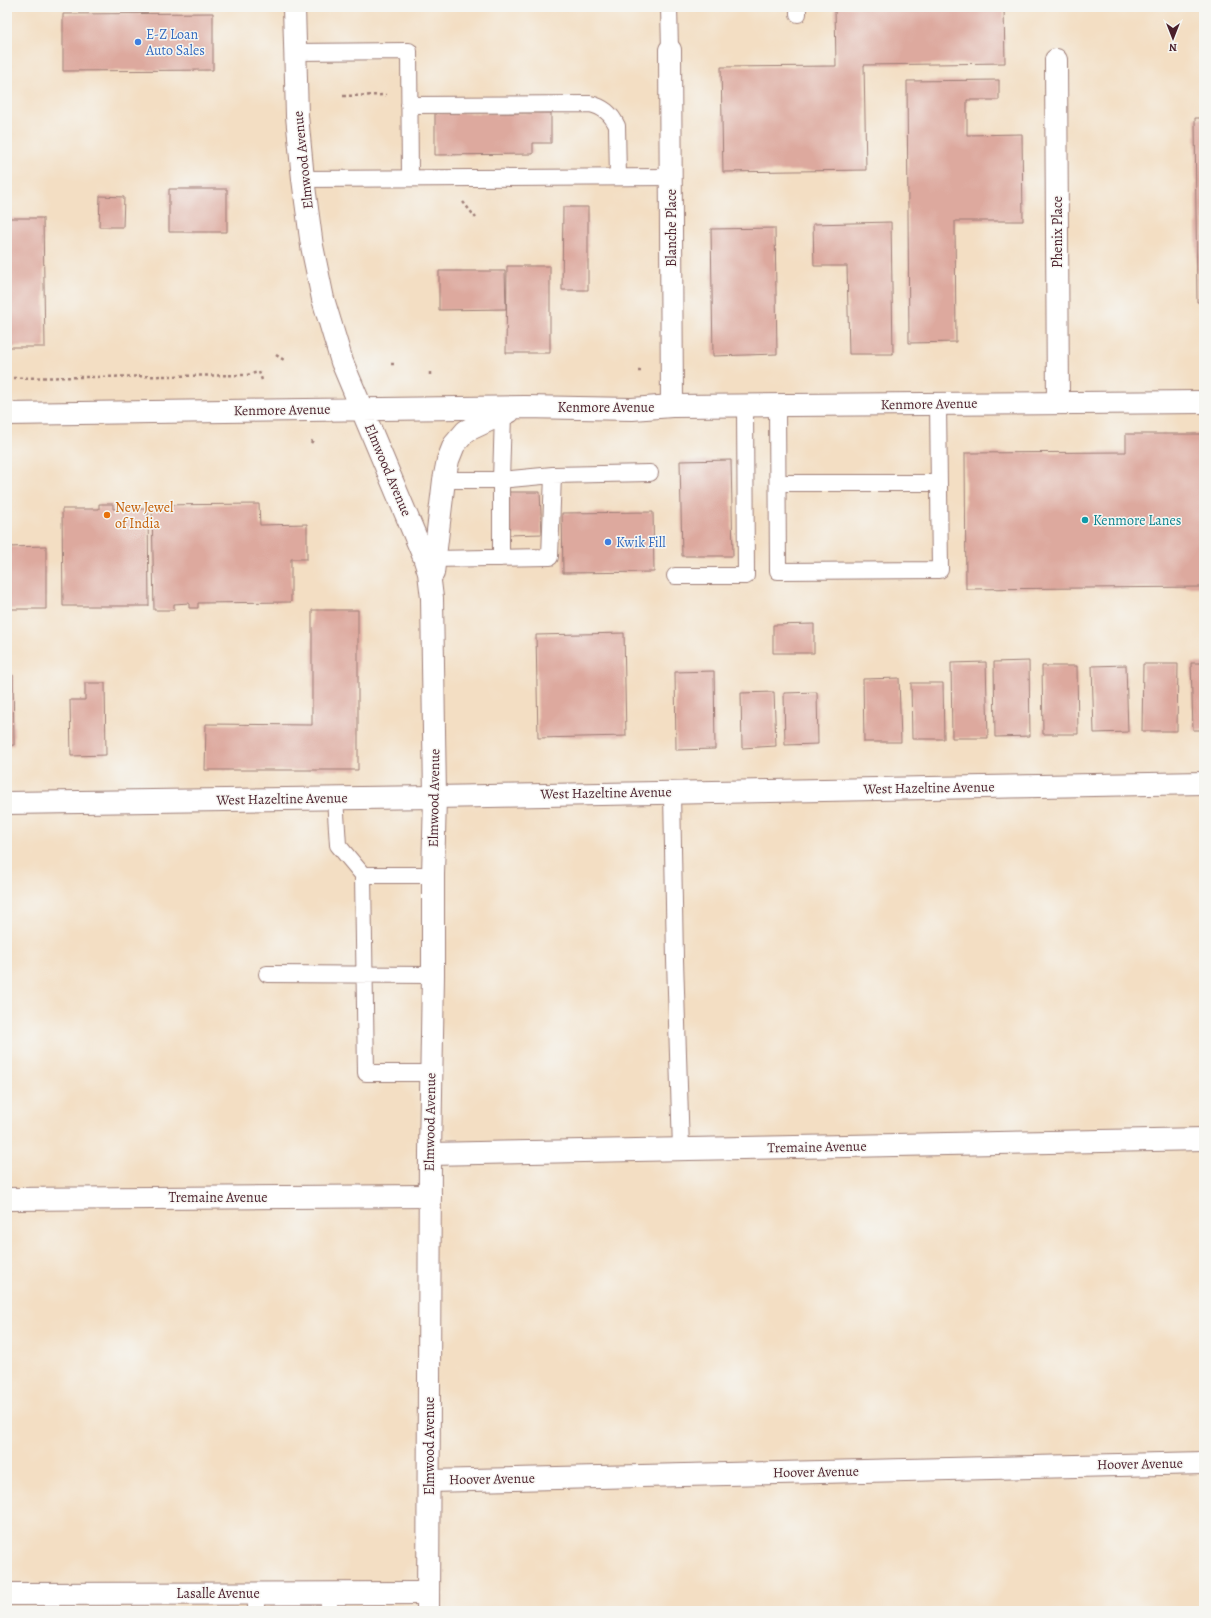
<svg xmlns="http://www.w3.org/2000/svg" width="1211" height="1618" font-family="Alegreya,serif">
  <rect width="100%" height="100%" fill="#f6f6f2"/>
  <filter id="ink" filterUnits="userSpaceOnUse"><feTurbulence type="fractalNoise" baseFrequency=".025" numOctaves="2"/><feDisplacementMap in="SourceGraphic" scale="8" xChannelSelector="R" yChannelSelector="G"/><feConvolveMatrix kernelMatrix="1 2 1 2 8 2 1 2 1" color-interpolation-filters="sRGB"/></filter>
  <filter id="wash" filterUnits="userSpaceOnUse"><feTurbulence type="fractalNoise" baseFrequency=".012" numOctaves="4" result="noise"/><feDisplacementMap in="SourceGraphic" scale="16" xChannelSelector="R" yChannelSelector="G"/><feGaussianBlur stdDeviation="0.9" result="paint"/><feColorMatrix in="noise" values="0 0 0 0 0 0 0 0 0 0 0 0 0 0 0 0 0 1.4 0 .05"/><feComposite in="paint" operator="in"/></filter>
  <g filter="url(#wash)">
    <rect width="100%" height="100%" fill="#f3dec3"/>
    <g id="blocks">
      <path fill="#dda99e" d="M835 7H1004L1005 63 864 65 866 170 723 172 721 67 836 66Z
        M213 13V70L63 71V14Z
        M999 80V100H967V135L1022 134 1023 221H955L956 342 909 343 907 81Z
        M435 113H551V143H533V154L435 155Z
        M1195 118H1204V302H1197Z
        M169 189H227V232H169Z
        M100 196 124 197 123 227H99Z
        M563 207H588V290H562Z
        M7 218H43L45 347H7Z
        M891 222 893 354H849L847 266H814L813 224Z
        M775 228 777 354 713 356 711 229Z
        M507 266H550V353H506Z
        M439 271H505L506 309 439 310Z
        M1126 434H1204V587L966 589 965 453 1126 452Z
        M731 460 733 556H682L680 461Z
        M506 492H540L542 534 508 535Z
        M99 504H113V509H148L149 606H63L62 509H99Z
        M259 504 260 525 307 524V559H291V602L198 603V608H189V603L174 604V610H154L152 505Z
        M653 512 654 572 563 573 562 513Z
        M46 546V609H7V547Z
        M312 610H358V770H205L206 724 312 725Z
        M814 624V653H773V625Z
        M624 633 626 736 538 738 536 635Z
        M1029 661 1030 736 995 737 994 662Z
        M986 662 988 738H952L951 663Z
        M1191 663H1204V730H1193Z
        M1143 664H1178L1177 731H1142Z
        M1126 665 1128 732 1094 733 1092 666Z
        M1042 666H1077L1078 734H1043Z
        M714 671 715 749 676 750 675 672Z
        M13 675 14 745 7 746V676Z
        M899 678 901 742H864L863 679Z
        M85 683H105L106 755 71 756 70 700H85Z
        M911 683H943L944 739H912Z
        M774 692 776 746 742 748 741 693Z
        M817 692 818 744 785 745 784 693Z"/>
    </g>
  </g>
  <g filter="url(#ink)">
    <use href="#blocks" fill-opacity="0" stroke="#9e7e77" stroke-width="1"/>
    <g fill="none" stroke-linecap="round" stroke-linejoin="round">
      <defs>
        <path id="service" d="M669 7 670 50
          M798 7V14
          M295 52 409 51 410 178
          M409 105 590 104C603 107 611 113 617 126L618 177
          M303 179 671 177
          M777 405 778 571 940 570 938 404
          M444 480H501L503 414
          M778 483H939
          M501 558V480L553 475 650 473
          M434 559 550 557 553 475
          M675 576H746L745 406
          M672 792 675 960 681 1149
          M335 798 338 845 363 875 366 1073H431
          M363 875H433
          M267 974 433 975
          M256 1593V1611
          M329 1593V1611"/>
        <path id="minor" d="M670 50 672 406
          M1056 60 1058 403
          M7 803 435 797 1204 783
          M430 1154 1204 1139
          M7 1199 430 1196
          M429 1481 1204 1463
          M7 1594 428 1593"/>
        <path id="tertiary" d="M294 7 297 116 303 179 312 246 323 299 342 362 424 557 429 573 432 598 435 797 433 875V975L430 1154 428 1611
          M7 414 525 407 632 409 672 406 1204 402
          M433 573 444 480 448 460 454 445 466 431 498 416 509 412"/>
      </defs>
      <use href="#service" stroke="#9e7e77" stroke-width="18"/>
      <use href="#minor" stroke="#9e7e77" stroke-width="24"/>
      <use href="#tertiary" stroke="#9e7e77" stroke-width="24"/>
      <path stroke="#9e7e77" stroke-width="2.5" stroke-dasharray="3 3" stroke-linecap="butt" d="M343 96 386 95
        M463 202 476 218
        M276 355 284 360
        M391 364H396
        M638 371H644
        M430 372V378
        M7 378 247 375 259 372 262 380
        M311 443 313 440"/>
      <use href="#service" stroke="#fff" stroke-width="16"/>
      <use href="#minor" stroke="#fff" stroke-width="22"/>
      <use href="#tertiary" stroke="#fff" stroke-width="22"/>
    </g>
  </g>
  <g fill="#3f7fe0" stroke="#f6f6f2" stroke-width="1.5">
    <circle cx="138" cy="42" r="4"/>
    <circle cx="608" cy="542" r="4"/>
  </g>
  <circle fill="#e8710a" stroke="#f6f6f2" stroke-width="1.5" cx="107" cy="515" r="4"/>
  <circle fill="#0f9aa8" stroke="#f6f6f2" stroke-width="1.5" cx="1085" cy="520" r="4"/>
  <g text-anchor="middle" dominant-baseline="central" stroke-width="3" stroke-linejoin="round" paint-order="stroke">
    <g font-size="14" fill="#366cbe" stroke="#f6f6f2" text-anchor="start">
      <text x="146" y="34">E-Z Loan<tspan x="146" dy="16">Auto Sales</tspan></text>
      <text x="616" y="542">Kwik Fill</text>
    </g>
    <g font-size="14" fill="#4a1f2b" stroke="#f6f6f2">
      <text transform="translate(303 160) rotate(-96)">Elmwood Avenue</text>
      <text transform="translate(671 228) rotate(-90)">Blanche Place</text>
      <text transform="translate(1057 232) rotate(-90)">Phenix Place</text>
      <text transform="translate(929 404) rotate(-1)">Kenmore Avenue</text>
      <text x="606" y="407">Kenmore Avenue</text>
      <text transform="translate(282 410) rotate(-1)">Kenmore Avenue</text>
      <text transform="translate(388 470) rotate(67)">Elmwood Avenue</text>
      <text transform="translate(929 788) rotate(-1)">West Hazeltine Avenue</text>
      <text transform="translate(606 793) rotate(-1)">West Hazeltine Avenue</text>
      <text transform="translate(434 798) rotate(-89)">Elmwood Avenue</text>
      <text transform="translate(282 799) rotate(-1)">West Hazeltine Avenue</text>
      <text transform="translate(430 1122) rotate(-89)">Elmwood Avenue</text>
      <text transform="translate(817 1147) rotate(-1)">Tremaine Avenue</text>
      <text x="218" y="1197">Tremaine Avenue</text>
      <text transform="translate(429 1446) rotate(-90)">Elmwood Avenue</text>
      <text transform="translate(1140 1464) rotate(-1)">Hoover Avenue</text>
      <text transform="translate(816 1472) rotate(-1)">Hoover Avenue</text>
      <text transform="translate(492 1479) rotate(-1)">Hoover Avenue</text>
      <text x="218" y="1593">Lasalle Avenue</text>
    </g>
    <g font-size="14" fill="#c56008" stroke="#f6f6f2" text-anchor="start">
      <text x="115" y="507">New Jewel<tspan x="115" dy="16">of India</tspan></text>
    </g>
    <g font-size="14" fill="#0d838f" stroke="#f6f6f2" text-anchor="start">
      <text x="1093" y="520">Kenmore Lanes</text>
    </g>
  </g>
  <rect width="1211" height="1618" fill="none" stroke="#f6f6f2" stroke-width="24"/>
  <g transform="translate(1173 38) rotate(180)" stroke="#f6f6f2" stroke-width="3" paint-order="stroke">
  <path d="M0-3L7 15L0 10L-7 15Z" fill="#4a1f2b"/>
  <text y="-6" font-size="11" font-weight="bold" text-anchor="middle" fill="#4a1f2b">N</text>
  </g>
</svg>
